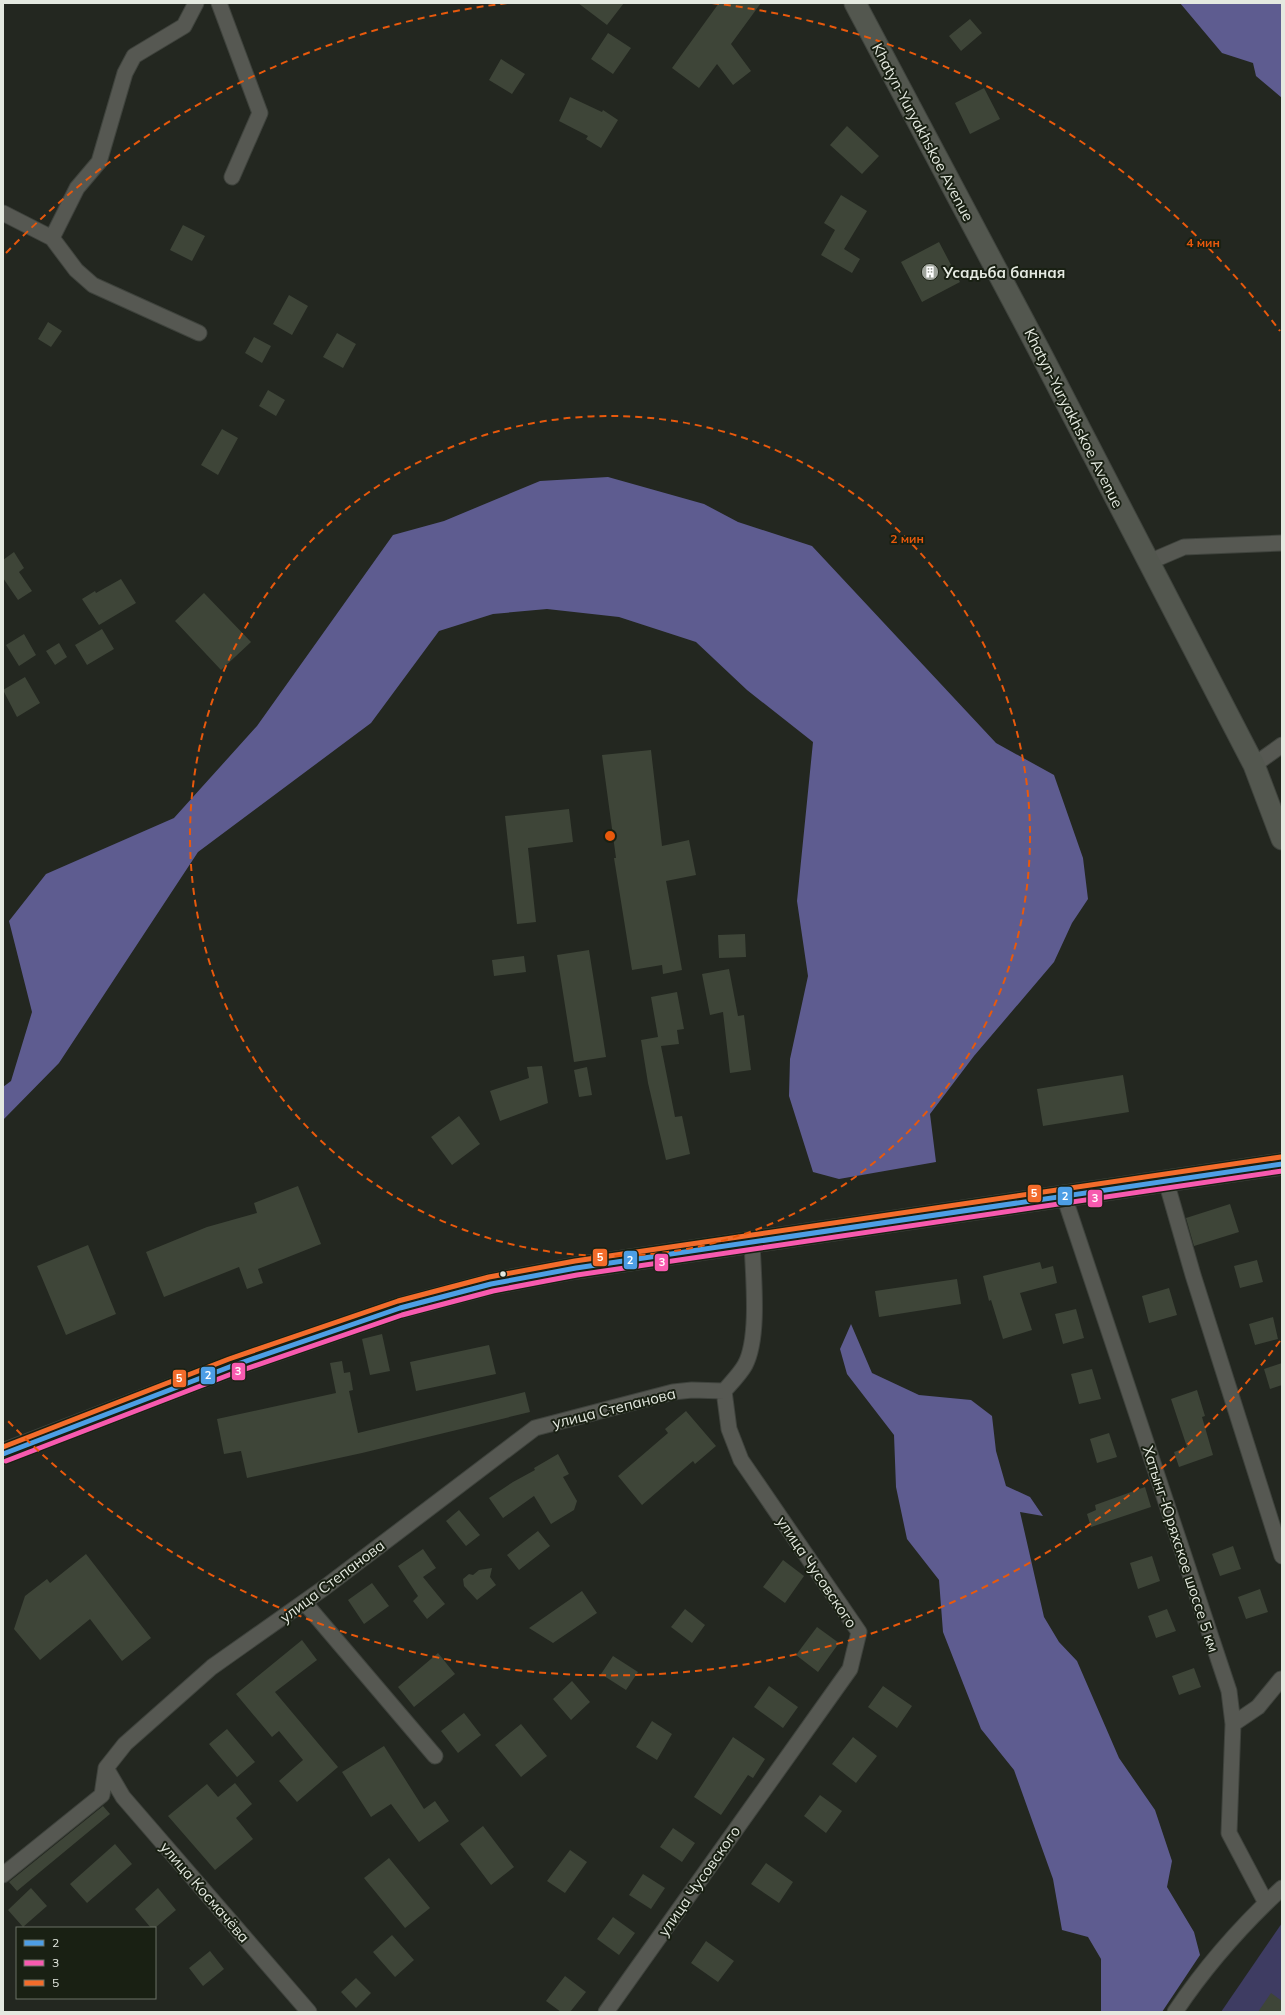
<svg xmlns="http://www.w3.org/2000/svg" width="1285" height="2015" font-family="Mulish,sans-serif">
  <rect width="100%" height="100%" fill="#232720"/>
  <path fill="#3e3c62" d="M1282 1923V2012H1221Z"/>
  <path fill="#5e5c90" d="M1180 3H1282V98L1256 76 1253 63 1222 53Z
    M608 477 704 504 738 522 812 546 996 743 1054 775 1083 858 1088 899 1072 923 1054 962 974 1056 930 1114 936 1162 839 1179 813 1172 789 1096 790 1059 808 976 797 901 813 742 747 690 696 642 619 617 547 609 493 614 439 631 371 723 198 852 59 1063 3 1120V1087L11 1081 32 1012 9 921 46 874 174 818 257 726 393 535 444 521 540 481Z
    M851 1324 872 1373 919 1395 971 1400 992 1416 996 1451 1006 1486 1030 1497 1043 1516 1020 1512 1044 1617 1059 1642 1077 1661 1119 1758 1155 1810 1172 1861 1167 1887 1194 1932 1200 1955 1162 2012H1101V1959L1088 1937 1062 1930 1053 1879 1014 1770 981 1729 943 1632 939 1580 907 1539 896 1487 894 1435 847 1374 840 1349Z"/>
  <path fill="#3e4538" d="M578 3H624L607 25Z
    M719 3H761L731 44 751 71 733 85 717 64 699 88 672 68Z
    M970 19 982 33 961 51 949 36Z
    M608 33 631 48 613 74 591 59Z
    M501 59 525 74 512 94 489 80Z
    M984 88 1000 119 970 134 955 103Z
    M570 97 602 112 603 110 618 120 601 148 586 139 588 136 559 121Z
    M847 126 879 156 862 174 830 145Z
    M841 195 867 211 844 249 860 259 852 273 821 255 835 230 824 223Z
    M183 225 205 236 192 261 170 250Z
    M939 242 960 282 922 302 901 262Z
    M289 295 308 306 292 335 273 324Z
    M48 322 62 331 51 347 38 339Z
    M337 333 356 344 343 368 323 357Z
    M254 337 271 346 262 363 245 353Z
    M268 390 285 400 276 416 259 406Z
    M222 429 238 438 218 475 201 465Z
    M14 552 24 568 19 572 32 591 18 600 3 578V560Z
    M121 579 136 603 99 625 82 599 95 591 96 593Z
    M204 593 251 642 221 670 175 621Z
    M102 629 114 649 87 665 75 645Z
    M24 634 36 655 19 666 6 645Z
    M59 643 67 657 55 665 46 651Z
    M25 677 40 703 17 717 3 690Z
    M651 750 662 846 689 840 696 875 666 881 682 970 663 974 662 965 632 970 614 858H616L602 755Z
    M569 809 573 842 528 848 536 922 517 924 505 816Z
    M745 934 746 957 719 958 718 935Z
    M589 950 606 1057 574 1062 557 955Z
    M524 956 526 972 494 976 492 960Z
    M729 969 738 1016 744 1015 751 1070 730 1073 723 1012 710 1015 702 974Z
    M677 992 684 1029 677 1030 679 1044 661 1046 675 1117 682 1116 690 1154 666 1160 648 1083 641 1040 658 1037 651 997Z
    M542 1066 548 1103 500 1121 490 1091 529 1078 527 1067Z
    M587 1067 592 1095 579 1097 574 1070Z
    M1123 1075 1129 1112 1043 1126 1037 1089Z
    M459 1116 480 1144 452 1165 431 1137Z
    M298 1186 321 1244 258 1269 263 1283 247 1289 239 1267 164 1297 146 1252 207 1227 257 1213 254 1203Z
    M1230 1204 1239 1232 1194 1246 1186 1218Z
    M88 1245 116 1314 66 1335 37 1266Z
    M1257 1260 1263 1282 1240 1288 1234 1266Z
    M1040 1262 1042 1269 1053 1266 1057 1283 1020 1293 1032 1330 1003 1339 991 1300 989 1301 983 1276Z
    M957 1279 961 1304 879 1317 875 1291Z
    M1169 1288 1177 1315 1149 1323 1142 1296Z
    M1076 1309 1084 1338 1063 1344 1055 1314Z
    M1273 1317 1278 1339 1255 1345 1249 1324Z
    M382 1334 390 1371 370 1375 362 1339Z
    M489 1345 496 1374 416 1391 410 1362Z
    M342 1361 344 1373 350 1372 353 1390 349 1391 358 1433 525 1392 530 1412 362 1453 247 1478 241 1451 224 1454 217 1419 336 1393 330 1363Z
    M1282 1363V1385L1270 1389 1264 1369Z
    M1092 1369 1101 1399 1079 1404 1071 1374Z
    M1197 1390 1205 1416 1202 1417 1213 1455 1179 1467 1174 1452 1187 1447 1171 1399Z
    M686 1411 716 1446 695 1464 693 1461 642 1505 618 1476 668 1433 665 1429Z
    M1109 1433 1117 1457 1097 1463 1090 1439Z
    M558 1454 569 1474 563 1477 577 1501 574 1510 551 1524 534 1496 503 1518 489 1498 513 1482 535 1470 534 1468Z
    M1145 1487 1151 1507 1091 1527 1087 1514 1096 1510 1095 1505Z
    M459 1510 480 1535 466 1546 446 1521Z
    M538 1531 550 1546 519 1570 507 1555Z
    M1233 1546 1241 1569 1220 1576 1212 1554Z
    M423 1549 436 1568 423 1577 445 1604 427 1619 413 1601 418 1596 398 1566Z
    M86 1554 151 1638 122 1661 90 1619 40 1660 14 1629 25 1596 47 1579 50 1583Z
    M1152 1556 1160 1581 1138 1589 1130 1563Z
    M783 1560 804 1576 785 1603 763 1587Z
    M492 1568 490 1577 496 1585 477 1600 464 1586 463 1579 469 1574 473 1575 479 1570Z
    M372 1583 389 1606 364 1624 348 1600Z
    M1260 1589 1268 1612 1246 1619 1238 1597Z
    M582 1591 597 1613 553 1643 529 1628Z
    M685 1609 705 1625 692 1643 671 1627Z
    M1167 1609 1176 1631 1156 1638 1148 1616Z
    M817 1627 839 1643 818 1672 796 1655Z
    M302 1640 317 1660 275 1692 338 1767 297 1802 279 1781 303 1760 279 1731 272 1737 236 1694Z
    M438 1653 455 1674 414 1707 398 1687Z
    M613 1656 638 1672 626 1690 601 1674Z
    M1194 1668 1201 1687 1179 1695 1172 1676Z
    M572 1681 590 1702 571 1720 553 1699Z
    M769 1686 798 1707 783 1728 754 1707Z
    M883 1686 912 1706 897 1728 868 1707Z
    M464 1713 481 1735 458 1753 441 1731Z
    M652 1721 672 1734 657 1760 636 1747Z
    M521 1724 547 1756 521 1777 495 1745Z
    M227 1729 255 1762 237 1777 209 1744Z
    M733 1737 765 1759 753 1778 748 1775 721 1815 694 1797Z
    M853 1737 877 1756 856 1783 832 1764Z
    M384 1746 424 1809 435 1801 449 1821 419 1842 391 1804 371 1817 342 1772Z
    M235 1783 252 1804 236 1818 253 1839 215 1870 168 1816 207 1784 218 1797Z
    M820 1795 842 1811 826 1833 804 1816Z
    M103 1806 110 1814 17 1891 9 1882Z
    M483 1826 514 1867 491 1885 460 1844Z
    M673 1828 695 1843 682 1862 660 1847Z
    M115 1844 132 1864 87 1903 70 1884Z
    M570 1850 587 1862 565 1893 547 1881Z
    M389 1858 430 1908 405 1928 364 1878Z
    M766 1863 793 1882 779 1903 751 1884Z
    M643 1874 665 1888 651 1909 629 1895Z
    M31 1888 47 1906 23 1927 8 1910Z
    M158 1888 176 1910 155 1928H151L135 1909Z
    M613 1917 635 1933 619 1955 597 1939Z
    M392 1935 414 1960 395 1977 373 1952Z
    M706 1941 734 1961 718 1982 691 1963Z
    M210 1951 224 1969 203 1986 189 1968Z
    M565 1976 586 1992 570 2012H561L546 2001Z
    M356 1978 371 1993 356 2008 341 1992Z
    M1271 1993 1282 2001V2012H1258Z"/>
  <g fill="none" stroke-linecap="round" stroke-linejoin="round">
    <defs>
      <path id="minor" d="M196 3 184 26 134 56 125 73 99 162 77 188 52 238 76 270 93 285 199 333
        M219 3 260 113 232 177
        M3 213 52 238
        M1149 562 1184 547 1282 543
        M1254 765 1282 745
        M1166 1181 1193 1275 1282 1556
        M1064 1196 1229 1691 1233 1724 1229 1833 1266 1903
        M304 1602 435 1756
        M1233 1724 1258 1707 1281 1679
        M106 1768 123 1797 309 2012
        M3 1875 102 1795 106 1768 125 1744 212 1667 324 1588 535 1428 673 1392 692 1390 724 1391
        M606 2012 850 1669 859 1632 741 1460 729 1429 724 1391C731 1383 740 1374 745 1365 760 1337 753 1274 752 1242
        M1175 2012C1205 1967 1242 1925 1282 1888"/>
      <path id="secondary" d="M855 3 1039 350 1254 765 1282 839
        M3 1454 232 1366 400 1308 491 1284 576 1268 1282 1164"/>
    </defs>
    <use href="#minor" stroke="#3f433d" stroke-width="17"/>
    <use href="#secondary" stroke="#3f433d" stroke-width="23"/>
    <use href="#minor" stroke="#565852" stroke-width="15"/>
    <use href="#secondary" stroke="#53574f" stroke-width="21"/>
    <defs>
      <path id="bus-1" d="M3 1454 232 1366 400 1308 491 1284 576 1268 1282 1164"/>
      <path id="bus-2" d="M6 1461 234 1373 402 1315 493 1291 577 1275 1282 1171"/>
      <path id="bus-3" d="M3 1447 229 1359 398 1301 489 1277 575 1261 1281 1157"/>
    </defs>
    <use href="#bus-1" stroke="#192013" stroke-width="8"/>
    <use href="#bus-2" stroke="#192013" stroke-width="8"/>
    <use href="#bus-3" stroke="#192013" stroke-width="8"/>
    <use href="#bus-1" stroke="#4d9ee5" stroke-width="5"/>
    <use href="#bus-2" stroke="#f75aaf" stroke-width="5"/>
    <use href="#bus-3" stroke="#f36c2b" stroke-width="5"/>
  </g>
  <g fill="none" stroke="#e8590c" stroke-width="2" stroke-dasharray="7 5">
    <circle cx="610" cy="836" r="420"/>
    <path d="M1280 1341A839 839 0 0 1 6 1419M6 253A839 839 0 0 1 508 3M712 3A839 839 0 0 1 1280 331"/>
  </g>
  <defs>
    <symbol id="building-disc" viewBox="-11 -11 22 22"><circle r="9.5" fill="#a0a59d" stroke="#192013"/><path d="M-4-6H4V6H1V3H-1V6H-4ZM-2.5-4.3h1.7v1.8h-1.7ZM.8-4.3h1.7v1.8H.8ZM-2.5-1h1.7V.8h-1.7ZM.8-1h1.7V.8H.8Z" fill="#fff"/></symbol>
  </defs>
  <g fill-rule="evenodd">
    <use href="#building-disc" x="920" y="262" width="20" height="20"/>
  </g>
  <circle fill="#e4e9e0" stroke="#192013" stroke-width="1.5" cx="503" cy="1274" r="3.5"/>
  <g text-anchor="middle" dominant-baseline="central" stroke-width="4" stroke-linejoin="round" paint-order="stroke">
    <g font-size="15" fill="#e4e9e0" stroke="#192013">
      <text transform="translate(923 132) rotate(62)">Khatyn-Yuryakhskoe Avenue</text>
      <text transform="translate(1074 418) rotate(63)">Khatyn-Yuryakhskoe Avenue</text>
      <text transform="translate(614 1408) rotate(-14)">улица Степанова</text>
      <text transform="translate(1181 1549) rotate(72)">Хатынг-Юряхское шоссе 5 км</text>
      <text transform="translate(817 1572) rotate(56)">улица Чусовского</text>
      <text transform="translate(332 1581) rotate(-37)">улица Степанова</text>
      <text transform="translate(699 1881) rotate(-55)">улица Чусовского</text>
      <text transform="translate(205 1892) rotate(49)">улица Космачёва</text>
    </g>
    <g font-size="15" font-weight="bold" fill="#e4e9e0" stroke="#192013" text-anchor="start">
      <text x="943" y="272">Усадьба банная</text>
    </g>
  </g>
  <circle cx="610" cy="836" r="6" fill="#e8590c" stroke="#192013" stroke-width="2"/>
  <g font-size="12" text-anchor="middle" font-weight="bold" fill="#e8590c" stroke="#192013" stroke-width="4" stroke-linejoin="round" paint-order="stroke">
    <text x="1203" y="247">4 мин</text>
    <text x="907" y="543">2 мин</text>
  </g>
  <g stroke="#192013" stroke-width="1.5">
    <rect x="1027" y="1184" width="15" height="19" rx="4" fill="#f36c2b"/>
    <rect x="1057" y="1186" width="16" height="20" rx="4" fill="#4d9ee5"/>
    <rect x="1087" y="1189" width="16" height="19" rx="4" fill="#f75aaf"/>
    <rect x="592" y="1248" width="16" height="19" rx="4" fill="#f36c2b"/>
    <rect x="623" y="1250" width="15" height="20" rx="4" fill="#4d9ee5"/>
    <rect x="654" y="1253" width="15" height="19" rx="4" fill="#f75aaf"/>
    <rect x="231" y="1362" width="15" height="19" rx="4" fill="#f75aaf"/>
    <rect x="200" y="1366" width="16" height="19" rx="4" fill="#4d9ee5"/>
    <rect x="172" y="1369" width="15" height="19" rx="4" fill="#f36c2b"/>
  </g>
  <g font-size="11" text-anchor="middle" font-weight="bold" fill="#fff">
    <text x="1034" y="1197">5</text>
    <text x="1065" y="1200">2</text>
    <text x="1095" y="1202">3</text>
    <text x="600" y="1261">5</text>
    <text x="630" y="1264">2</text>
    <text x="662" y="1266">3</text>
    <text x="238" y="1375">3</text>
    <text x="208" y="1379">2</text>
    <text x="179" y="1382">5</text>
  </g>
  <rect width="1285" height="2015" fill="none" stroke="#e4e9e0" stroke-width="8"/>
  <rect x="16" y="1927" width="140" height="72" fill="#192013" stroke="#6a7065"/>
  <rect x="24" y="1940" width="20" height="6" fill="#4d9ee5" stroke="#6a7065"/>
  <text x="52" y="1947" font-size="12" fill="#e4e9e0">2</text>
  <rect x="24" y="1960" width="20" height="6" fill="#f75aaf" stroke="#6a7065"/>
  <text x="52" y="1967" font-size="12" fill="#e4e9e0">3</text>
  <rect x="24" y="1980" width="20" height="6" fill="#f36c2b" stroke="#6a7065"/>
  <text x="52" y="1987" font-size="12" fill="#e4e9e0">5</text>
</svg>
